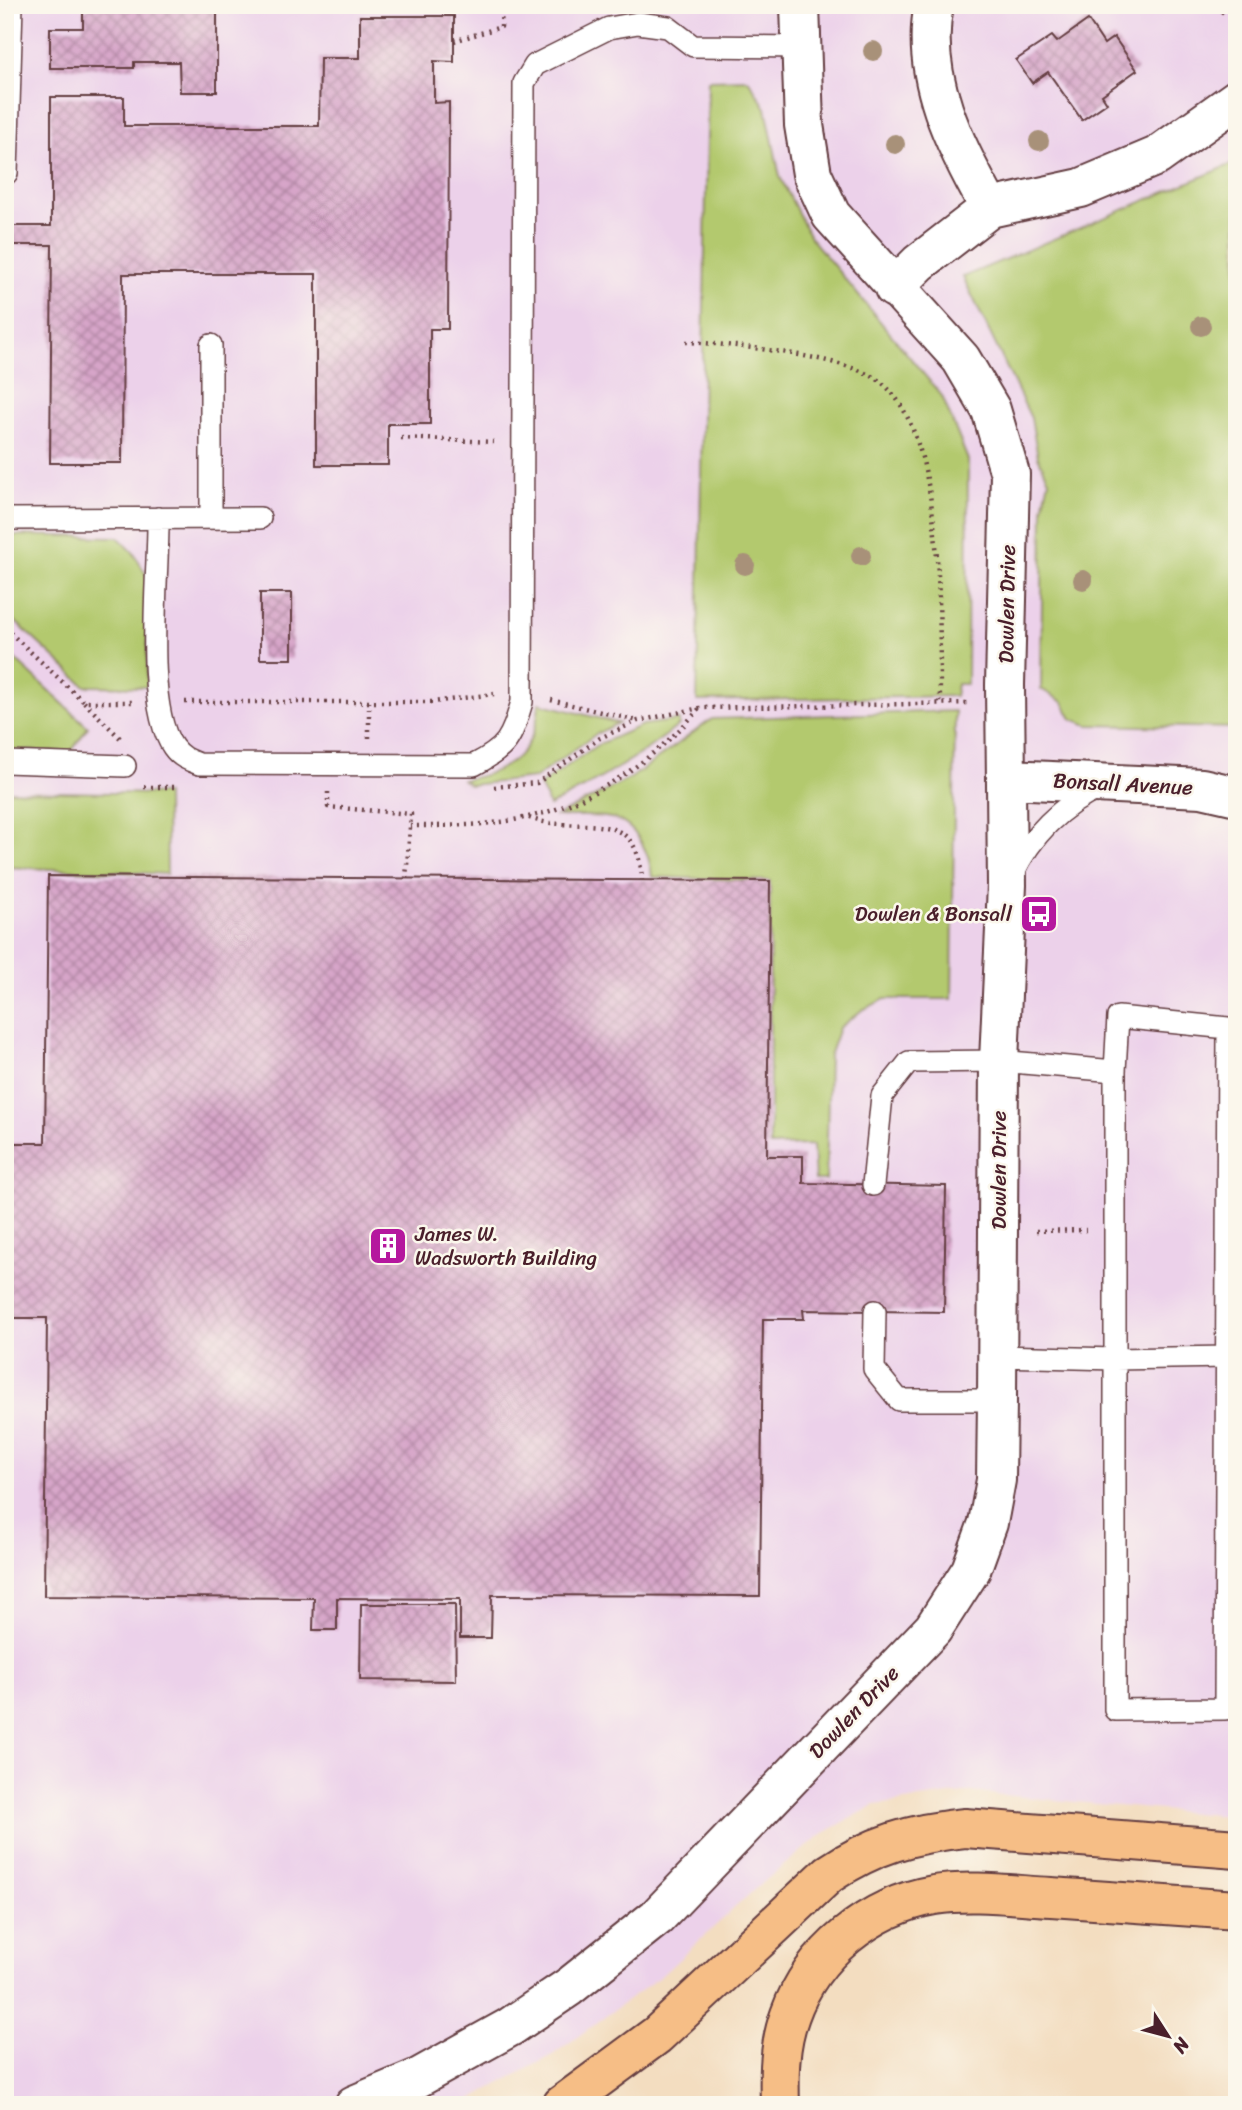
<svg xmlns="http://www.w3.org/2000/svg" width="1242" height="2110" font-family="Sriracha,sans-serif">
  <defs>
    <pattern id="building-cross-hatch" width="8" height="8" patternUnits="userSpaceOnUse" patternTransform="scale(1.75)"><rect width="8" height="8" fill="#d7a5c9"/><path d="M0 0l8 8M0 8l8-8" fill="none" stroke="#b086a3"/></pattern>
  </defs>
  <rect width="100%" height="100%" fill="#fbf7ec"/>
  <filter id="ink" filterUnits="userSpaceOnUse"><feTurbulence type="fractalNoise" baseFrequency=".0143" numOctaves="2"/><feDisplacementMap in="SourceGraphic" scale="14" xChannelSelector="R" yChannelSelector="G"/><feConvolveMatrix kernelMatrix="1 2 1 2 8 2 1 2 1" color-interpolation-filters="sRGB"/></filter>
  <filter id="wash" filterUnits="userSpaceOnUse"><feTurbulence type="fractalNoise" baseFrequency=".00686" numOctaves="4" result="noise"/><feDisplacementMap in="SourceGraphic" scale="28" xChannelSelector="R" yChannelSelector="G"/><feGaussianBlur stdDeviation="1.57" result="paint"/><feColorMatrix in="noise" values="0 0 0 0 0 0 0 0 0 0 0 0 0 0 0 0 0 1.4 0 .05"/><feComposite in="paint" operator="in"/></filter>
  <g filter="url(#wash)">
    <rect width="100%" height="100%" fill="#f3ddc0"/>
    <path fill="#ecd1ea" d="M5 5H1237V1817L971 1792 875 1805 822 1834 755 1889 662 1975 551 2056 460 2105H5Z"/>
    <path fill="#b3c96e" stroke="#7e744c" stroke-width="2" d="M748 79 766 108 780 177 810 237 942 396 968 460 967 684H957L955 696 697 701 708 80Z
      M1237 162V728L1088 725 1072 719 1063 702 1041 689 1043 508 1049 480 1038 457 1031 418 963 277Z
      M5 535 118 537 133 552 147 576V687L85 686 5 612Z
      M5 650 88 727 71 752 5 750Z
      M539 703 618 723 596 734 535 778 470 785 463 780C510 772 536 752 539 703Z
      M955 711 952 999H885L862 1010 839 1028 829 1056 826 1180H815L813 1145 770 1146V881L652 877C650 854 637 824 611 818 595 814 574 817 557 816L631 778 712 719Z
      M679 720V725C639 758 595 782 549 806L540 785 597 745 642 725Z
      M5 791 166 794 167 874 5 867Z"/>
    <g id="blocks">
      <path fill="url(#building-cross-hatch)" d="M89 5H217V92H180L179 62H134V68H50V28H83V9H89Z
        M1214 5H1229L1222 13Z
        M360 16H454V62L434 61V103L449 102 448 329H430V424H388V465H316V274H123L122 463H50L52 245H5V226H51V97H124V126H319L320 58H360Z
        M1088 20 1104 44 1114 37 1137 70 1102 95 1107 103 1082 120 1048 72 1032 83 1016 60 1052 36 1057 42Z
        M260 593H292V659H260Z
        M48 876 770 881 767 1156H803V1183L946 1186 944 1312 803 1310 804 1319H763L760 1596 492 1595 491 1638H460V1599L337 1598V1630H313L314 1598 44 1596 47 1318H8L11 1143H45Z
        M361 1604H455L456 1681 360 1680Z"/>
    </g>
  </g>
  <g filter="url(#ink)">
    <use href="#blocks" fill-opacity="0" stroke="#633c41" stroke-width="2"/>
    <g fill="none" stroke-linecap="round" stroke-linejoin="round">
      <defs>
        <path id="lane" d="M7 173 12 5
          M158 518C159 573 143 705 173 747 180 757 188 760 199 764L474 765C509 747 511 738 522 702L524 83 535 65 609 28 638 23 668 27 693 46 800 47
          M211 518V345
          M5 519 260 518
          M5 762 125 766
          M1013 874C1031 836 1061 805 1100 788
          M1118 1017 1228 1028 1225 1709 1115 1710V1071Z
          M873 1185 882 1096 909 1062 999 1061 1115 1071
          M875 1311 874 1369 899 1400H997
          M998 1356 1115 1359 1227 1357"/>
        <path id="street" d="M934 5C919 76 956 148 990 208
          M894 288 919 263 990 208 1081 188 1157 156 1237 99
          M1008 779 1202 788 1237 796
          M354 2105 418 2078 510 2027 569 1987 657 1917 933 1629 971 1570 988 1523 996 1480 997 1400 999 1061 1007 885 1005 685 1010 474 991 410 961 359 831 215 812 174 804 125 800 5"/>
        <path id="highway" d="M562 2105 657 2035 829 1874C872 1845 913 1833 965 1828L1237 1849
          M780 2105C779 2075 779 2044 790 2015 812 1953 870 1906 934 1895 972 1889 1013 1895 1051 1897 1113 1901 1175 1906 1237 1910"/>
      </defs>
      <use href="#lane" stroke="#633c41" stroke-width="24"/>
      <use href="#street" stroke="#633c41" stroke-width="42"/>
      <use href="#highway" stroke="#633c41" stroke-width="42"/>
      <path stroke="#633c41" stroke-width="4.5" stroke-dasharray="2 5" stroke-linecap="butt" d="M454 41 501 27 502 5
        M686 342C730 344 848 356 881 382 947 435 939 625 940 704
        M401 438 494 442
        M5 628 84 702H132
        M551 700 638 721
        M84 702 120 738
        M185 702H433L494 694
        M369 738V702
        M144 787H177
        M494 787 537 783 600 738 638 721 700 708 967 703
        M328 792V807L411 814 406 878
        M529 818C578 836 638 802 642 880
        M410 826C449 826 490 826 528 817 593 803 656 758 699 709
        M1036 1231 1086 1230"/>
      <use href="#lane" stroke="#fff" stroke-width="21"/>
      <use href="#street" stroke="#fff" stroke-width="38"/>
      <use href="#highway" stroke="#f6be86" stroke-width="38"/>
    </g>
    <g fill="#a89179">
      <circle cx="873" cy="51" r="10"/>
      <circle cx="1039" cy="141" r="10"/>
      <circle cx="895" cy="144" r="10"/>
      <circle cx="1201" cy="326" r="10"/>
      <circle cx="861" cy="556" r="10"/>
      <circle cx="745" cy="565" r="10"/>
      <circle cx="1083" cy="580" r="10"/>
    </g>
  </g>
  <defs>
    <symbol id="bus-square" viewBox="-11 -11 22 22"><rect x="-9" y="-9" width="18" height="18" rx="4" fill="#b5179e" stroke="#fbf7ec"/><path d="M-5-6H5V4H4V6H2V4H-2V6H-4V4H-5ZM-3.5-4V0h7V-4ZM-3.5 1.2v1.5H-2V1.2ZM2 1.2v1.5H3.5V1.2Z" fill="#fff"/></symbol>
    <symbol id="building-square" viewBox="-11 -11 22 22"><rect x="-9" y="-9" width="18" height="18" rx="4" fill="#b5179e" stroke="#fbf7ec"/><path d="M-4-6H4V6H1V3H-1V6H-4ZM-2.5-4.3h1.7v1.8h-1.7ZM.8-4.3h1.7v1.8H.8ZM-2.5-1h1.7V.8h-1.7ZM.8-1h1.7V.8H.8Z" fill="#fff"/></symbol>
  </defs>
  <g fill-rule="evenodd">
    <use href="#bus-square" x="1017" y="892" width="44" height="44"/>
    <use href="#building-square" x="366" y="1224" width="44" height="44"/>
  </g>
  <g text-anchor="middle" dominant-baseline="central" stroke-width="5" stroke-linejoin="round" paint-order="stroke">
    <g font-size="21" fill="#4a1f2b" stroke="#fbf7ec">
      <text transform="translate(1007 604) rotate(-89)">Dowlen Drive</text>
      <text transform="translate(1123 784) rotate(3)">Bonsall Avenue</text>
      <text transform="translate(999 1170) rotate(-90)">Dowlen Drive</text>
      <text transform="translate(854 1712) rotate(-46)">Dowlen Drive</text>
    </g>
    <g font-size="21" fill="#4a1f2b" stroke="#fbf7ec" text-anchor="end">
      <text x="1012" y="914">Dowlen &amp; Bonsall</text>
      <text x="415" y="1234" text-anchor="start">James W.<tspan x="415" dy="24">Wadsworth Building</tspan></text>
    </g>
  </g>
  <rect width="1242" height="2110" fill="none" stroke="#fbf7ec" stroke-width="28"/>
  <g transform="translate(1168 2036) rotate(126)" stroke="#fbf7ec" stroke-width="5" paint-order="stroke">
  <path d="M0-5L12 26L0 18L-12 26Z" fill="#4a1f2b"/>
  <text y="-10" font-size="19" font-weight="bold" text-anchor="middle" fill="#4a1f2b">N</text>
  </g>
</svg>
